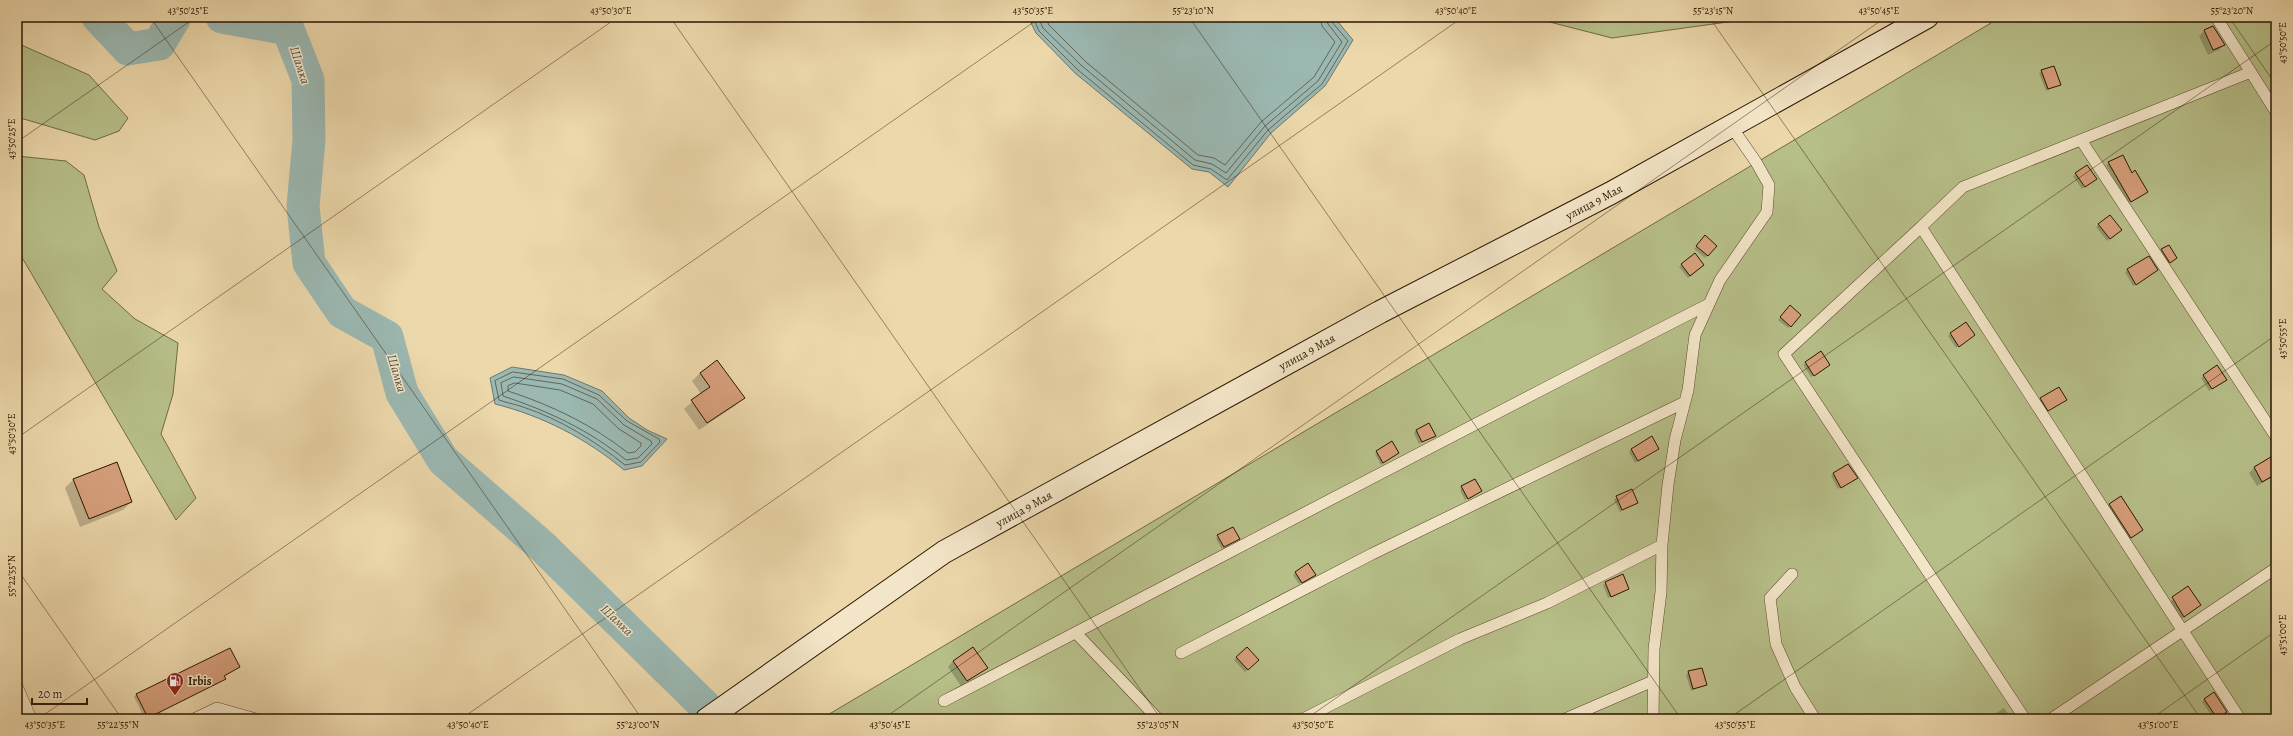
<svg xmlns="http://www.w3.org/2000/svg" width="2293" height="736" font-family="Alegreya,serif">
  <rect width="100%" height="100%" fill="#ecd8ab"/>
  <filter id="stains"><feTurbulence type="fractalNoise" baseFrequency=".005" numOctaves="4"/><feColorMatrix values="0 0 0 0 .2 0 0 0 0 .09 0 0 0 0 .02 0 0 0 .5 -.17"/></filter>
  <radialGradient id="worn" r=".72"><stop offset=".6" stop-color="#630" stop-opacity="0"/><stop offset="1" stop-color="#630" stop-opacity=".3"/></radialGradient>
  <path fill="#b7bf89" stroke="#716a44" d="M1530 17H1764L1612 38Z
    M2001 17H2276V719H829L826 716Z
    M17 43 89 75 128 118 119 131 95 140 17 117Z
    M17 156 66 161 84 175 99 227 117 271 102 289 135 319 178 343 173 394 161 434 196 498 176 520 17 249Z"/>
  <path fill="#9bb8b2" stroke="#6e776b" d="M1028 17H1334L1353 40 1325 86 1271 133 1228 187 1209 172 1192 169 1075 73 1036 33Z
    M512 367 564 375 602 391 629 418 647 430 667 439 642 466 624 470C587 439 543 416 495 404L490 378Z"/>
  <path fill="#0003" d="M2205 30 2224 45 2219 50 2208 55 2199 36Z
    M2042 71 2060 84 2046 91 2039 73Z
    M2122 156 2131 174 2146 192 2128 204 2106 165Z
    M2087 166 2093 181 2082 189 2073 176Z
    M2110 216 2118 232 2107 241 2096 227Z
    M1705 237 1716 246 1705 258 1694 249Z
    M2162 250 2174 260 2167 264 2159 252Z
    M1682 264 1700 268 1688 278 1679 267Z
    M2128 270H2157L2133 286 2125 272Z
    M1790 307 1800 315 1788 328 1778 320Z
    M1965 323 1974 335 1956 348 1948 336Z
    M1820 352 1826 367 1811 377 1803 365Z
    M2217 367 2223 382 2209 391 2201 378Z
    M700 373 743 398 735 406 699 430 684 409 701 394 692 381Z
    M2041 399 2065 400 2046 412 2039 402Z
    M1416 430 1434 436 1419 444 1414 433Z
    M1631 449 1655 451 1635 463 1629 452Z
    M1377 452 1398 453 1381 465 1375 454Z
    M2276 459V475L2257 486 2249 473 2254 468Z
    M116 463 131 502 123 510 80 527 65 488 73 480Z
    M1833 474 1856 478 1838 489 1831 476Z
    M1462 487 1480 491 1465 500 1460 490Z
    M1617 497 1637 502 1620 512 1614 500Z
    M2110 505 2141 530 2129 540 2107 507Z
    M1218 536 1239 539 1222 549 1216 539Z
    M1307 564 1315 575 1299 584 1293 575Z
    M1605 583 1628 589 1608 598 1603 585Z
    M2188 588 2199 605 2179 621 2167 604Z
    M1247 649 1257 660 1245 672 1234 660Z
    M213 656 239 667 223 677 222 681 145 719 134 697 136 695Z
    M953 661 987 668 961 686 948 667Z
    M1688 672 1705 685 1691 691 1686 675Z
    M2205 699 2223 714 2214 719 2202 702Z
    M2004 708 2012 719H1991L1993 715Z"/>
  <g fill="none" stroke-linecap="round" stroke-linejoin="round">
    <path stroke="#636659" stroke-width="1" d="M1033 17 1039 31 1078 70 1193 165 1211 169 1227 180 1268 130 1322 84 1348 41 1332 22 1331 17
      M1038 17 1043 28 1082 66 1195 160 1212 164 1226 173 1265 126 1318 81 1342 42 1328 24 1326 17
      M1045 17 1049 25 1086 62 1198 155 1214 158 1225 165 1261 122 1314 77 1335 42 1322 26 1320 17
      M513 372 563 379 599 395 627 421 659 439 660 442 641 462 625 465C595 441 560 419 523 407 515 404 507 403 499 400L495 381Z
      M514 377 562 384 597 399 624 425 651 441 652 444 638 458 626 460C589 430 548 411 503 396L501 383Z
      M515 383 560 390 593 404 619 429 641 443V446L635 452 628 453C593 425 551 405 508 391V386Z"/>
    <path stroke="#9bb8b2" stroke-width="33" d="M98 17 128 49 159 44 175 17
      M222 17 288 29 308 80 309 140 303 206 309 263 342 312 387 337 402 393 443 460 543 547 718 719"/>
  </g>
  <path fill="#d69f7b" stroke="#2b1500" d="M2213 26 2225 45 2213 50 2204 30Z
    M2054 66 2061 85 2048 89 2041 70Z
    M2123 155 2132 173 2135 170 2148 192 2131 202 2108 162Z
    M2087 165 2097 179 2085 187 2075 173Z
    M2110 215 2122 230 2110 239 2098 224Z
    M1705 235 1717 246 1708 256 1696 246Z
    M2169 245 2177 258 2170 263 2161 249Z
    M1695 253 1704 265 1690 276 1681 264Z
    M2149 256 2158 270 2136 285 2127 269Z
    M1790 305 1801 315 1791 327 1780 317Z
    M1966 322 1975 335 1959 347 1950 333Z
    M1821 351 1830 365 1814 376 1805 362Z
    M717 360 745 398 707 423 691 400 710 387 700 373Z
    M2217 365 2227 380 2212 389 2203 375Z
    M2059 387 2067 400 2048 411 2040 398Z
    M1429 423 1436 436 1422 442 1416 430Z
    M1652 436 1659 449 1638 461 1631 449Z
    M1392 441 1399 453 1383 463 1376 451Z
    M2276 454V474L2262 482 2254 467Z
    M117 462 132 502 89 519 73 479Z
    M1848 464 1858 478 1841 488 1833 473Z
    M1475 479 1482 491 1468 499 1461 486Z
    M1632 489 1638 503 1622 510 1616 496Z
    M2121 496 2143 530 2131 538 2109 504Z
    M1233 527 1240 539 1224 547 1217 535Z
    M1308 563 1316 575 1302 583 1295 572Z
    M1623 574 1629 589 1611 597 1605 582Z
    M2188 586 2201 605 2184 617 2172 597Z
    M973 647 988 668 967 681 953 661Z
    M1247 647 1259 660 1248 670 1236 657Z
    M230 648 240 667 224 676 226 679 148 718 136 694Z
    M1702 668 1707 685 1693 689 1688 671Z
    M2214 692 2227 712 2217 718 2204 699Z"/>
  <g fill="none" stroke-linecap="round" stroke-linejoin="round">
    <defs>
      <path id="service" d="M2216 17 2276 112
        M2081 140 2276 437
        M1921 227 1784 354 2025 719
        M1792 574 1770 598 1776 644 1795 687 1815 719
        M1076 633 1158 719
        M1181 653 1372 554 1685 402
        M17 686 31 719
        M944 701C1199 569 1453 434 1709 304
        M194 719 217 708 256 719
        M1303 719 1460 639 1547 603 1662 545
        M1565 719 1653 681
        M1653 719 1654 649 1661 592 1662 545 1668 485 1675 440 1688 390 1695 335 1720 280 1767 212 1769 185 1756 162 1731 126
        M2051 719 2276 568
        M2240 719 1921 227 1963 187 2251 72"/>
      <path id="secondary" d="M707 719 944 552 1380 312 1611 193 1927 17"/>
    </defs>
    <use href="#service" stroke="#5b462b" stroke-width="12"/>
    <use href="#secondary" stroke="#2b1500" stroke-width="24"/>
    <use href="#service" stroke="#f3e6c8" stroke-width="11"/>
    <use href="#secondary" stroke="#f3e6c8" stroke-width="22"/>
  </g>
  <path fill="none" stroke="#2b1500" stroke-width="1" stroke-opacity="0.45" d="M150 17 642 719M670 17 1161 719M1189 17 1681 719M1709 17 2201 719M2229 17 2276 85M17 142 196 17M17 438 618 17M17 569 122 719M38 719 1041 17M461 719 1463 17M883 719 1886 17M1306 719 2276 40M1728 719 2276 335M2151 719 2276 631"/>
  <defs>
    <symbol id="fuel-pin" viewBox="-11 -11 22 30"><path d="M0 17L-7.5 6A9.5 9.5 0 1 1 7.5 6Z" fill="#8f2418" stroke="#f3e6c8"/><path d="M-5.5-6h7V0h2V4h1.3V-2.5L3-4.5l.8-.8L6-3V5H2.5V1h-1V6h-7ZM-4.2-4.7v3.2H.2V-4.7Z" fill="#fff"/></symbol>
  </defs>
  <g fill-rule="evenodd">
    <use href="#fuel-pin" x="165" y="671" width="20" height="27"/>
  </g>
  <g text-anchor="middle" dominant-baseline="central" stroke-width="3" stroke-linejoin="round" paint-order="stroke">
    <g font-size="12" fill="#2b1500" stroke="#f3e6c8">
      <text transform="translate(1594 202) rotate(-28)">улица 9 Мая</text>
      <text transform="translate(1307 352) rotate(-29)">улица 9 Мая</text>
      <text transform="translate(1024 509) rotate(-29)">улица 9 Мая</text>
    </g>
    <g font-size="12" font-weight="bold" fill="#2b1500" stroke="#f3e6c8" text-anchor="start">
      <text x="188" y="681">Irbis</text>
    </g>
    <g font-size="13" font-style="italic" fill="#524e3e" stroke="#f3e6c8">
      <text transform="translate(300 65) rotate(72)">Шамка</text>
      <text transform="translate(397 373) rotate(74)">Шамка</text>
      <text transform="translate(617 620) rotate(44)">Шамка</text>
    </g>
  </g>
  <rect width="2293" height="736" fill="none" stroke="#ecd8ab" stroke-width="44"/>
  <path d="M32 698v6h55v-6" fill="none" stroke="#2b1500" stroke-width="2"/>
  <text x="38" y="698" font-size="12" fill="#2b1500" stroke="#f3e6c8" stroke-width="3" paint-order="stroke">20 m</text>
  <rect x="22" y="22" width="2249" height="692" fill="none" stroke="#2b1500" stroke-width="1.5"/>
  <g font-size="10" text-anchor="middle" fill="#2b1500">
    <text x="188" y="14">43°50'25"E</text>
    <text x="611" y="14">43°50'30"E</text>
    <text x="1033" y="14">43°50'35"E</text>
    <text x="1193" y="14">55°23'10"N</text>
    <text x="1456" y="14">43°50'40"E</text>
    <text x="1713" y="14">55°23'15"N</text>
    <text x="1879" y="14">43°50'45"E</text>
    <text x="2232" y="14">55°23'20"N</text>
    <text transform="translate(2282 43) rotate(-90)" y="4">43°50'50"E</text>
    <text transform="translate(11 139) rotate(-90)" y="4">43°50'25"E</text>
    <text transform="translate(2282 339) rotate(-90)" y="4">43°50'55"E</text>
    <text transform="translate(11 434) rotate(-90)" y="4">43°50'30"E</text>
    <text transform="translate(11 576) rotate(-90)" y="4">55°22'55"N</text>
    <text transform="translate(2282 635) rotate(-90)" y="4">43°51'00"E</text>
    <text x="45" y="728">43°50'35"E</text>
    <text x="118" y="728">55°22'55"N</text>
    <text x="468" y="728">43°50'40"E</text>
    <text x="638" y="728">55°23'00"N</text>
    <text x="890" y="728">43°50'45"E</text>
    <text x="1158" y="728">55°23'05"N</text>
    <text x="1313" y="728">43°50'50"E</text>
    <text x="1735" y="728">43°50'55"E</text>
    <text x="2158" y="728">43°51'00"E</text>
  </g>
  <rect width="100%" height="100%" filter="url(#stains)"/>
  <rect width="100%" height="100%" fill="url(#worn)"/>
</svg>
